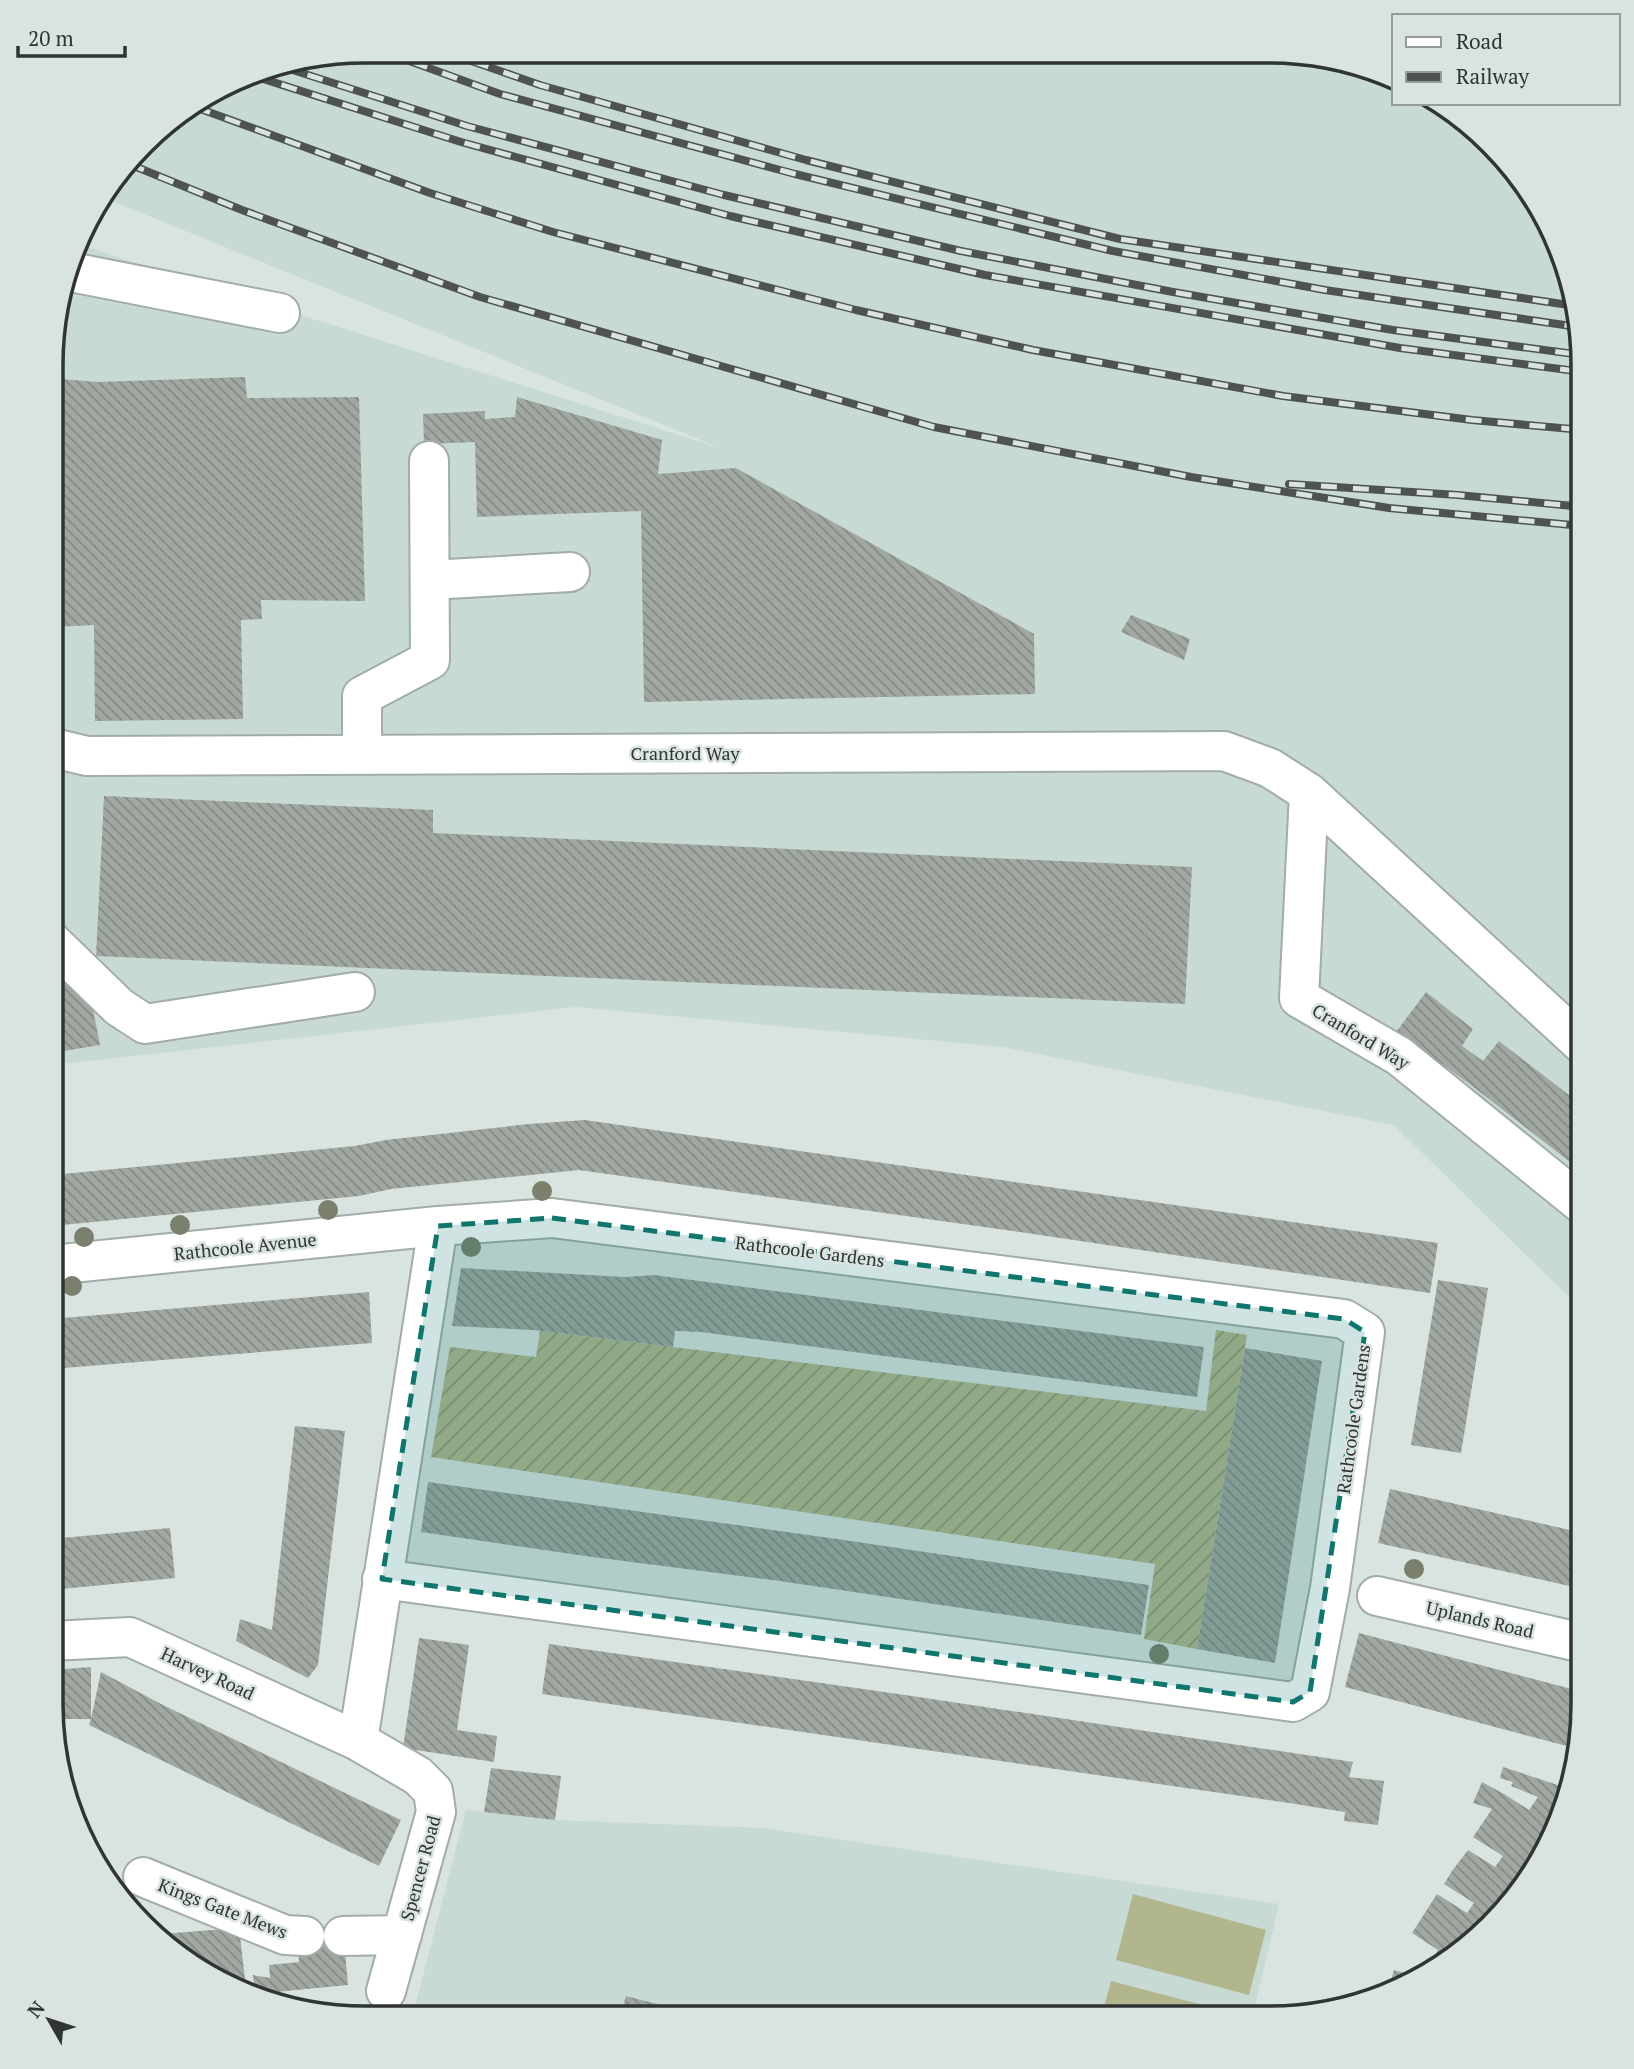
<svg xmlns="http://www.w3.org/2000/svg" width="1634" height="2069" font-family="'PT Serif',serif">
  <defs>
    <pattern id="garden-furrows" width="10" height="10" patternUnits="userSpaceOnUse" patternTransform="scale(1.75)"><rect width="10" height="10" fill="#b2b68d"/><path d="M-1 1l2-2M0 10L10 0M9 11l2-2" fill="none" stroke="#919574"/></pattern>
    <pattern id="building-back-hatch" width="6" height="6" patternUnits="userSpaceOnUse" patternTransform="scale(1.75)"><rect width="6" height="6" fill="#a1a7a1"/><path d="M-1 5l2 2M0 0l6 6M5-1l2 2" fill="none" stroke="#848984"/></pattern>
  </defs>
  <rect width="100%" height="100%" fill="#d9e3e0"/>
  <path fill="#c7dad4" d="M365 51 1311 53 1394 85V103L1444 104 1541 208 1573 284 1583 364V1311L1394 1125 1003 1047 576 1007 52 1065 53 323 80 245 723 449 102 197 158 128 263 68Z
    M466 1810 555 1820 762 1828 1279 1904 1252 2018H412Z"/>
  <path fill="url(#garden-furrows)" d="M1216 1330 1247 1335 1197 1649 1144 1639 1155 1564 431 1457 450 1347 536 1357 540 1331 1206 1411Z"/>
  <path fill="#b2b68d" d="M1133 1894 1266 1930 1249 1995 1116 1960Z
    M1111 1981 1245 2016 1244 2018H1101Z"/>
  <path fill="url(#building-back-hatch)" d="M57 313H62L59 379 98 382 245 377 247 398 359 397 365 601 261 600 262 619 241 620 243 719 95 721 94 625 53 627V323Z
    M517 397 662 440 658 474 736 468 1034 634 1035 694 644 702 641 511 477 517 475 442 424 444 423 414 485 411V419L515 417Z
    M1131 615 1190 639 1184 660 1121 632Z
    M104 796 433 810V833L1192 867 1185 1004 96 956Z
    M52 953 90 994 100 1045 52 1053V1003L55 1002 52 999Z
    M1426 992 1473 1029 1462 1046 1483 1061 1499 1041 1583 1106V1172L1467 1082 1396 1032Z
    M585 1120 1438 1243 1430 1293 1020 1232 579 1170 391 1189 359 1196 52 1226V1175L355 1146 386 1140 529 1124Z
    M461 1268 625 1277 654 1275 1204 1347 1197 1397 701 1332 675 1331 673 1347 533 1330 452 1326Z
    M1438 1280 1488 1288 1461 1453 1411 1445Z
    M369 1292 372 1343 51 1369 52 1319Z
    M1245 1348 1322 1361 1275 1663 1197 1649Z
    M295 1426 345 1431 318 1665 308 1678 236 1641 240 1619 272 1630Z
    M428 1482 844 1540 1149 1585 1141 1635 780 1581 585 1556 421 1532Z
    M1390 1489 1583 1533V1589L1378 1543Z
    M170 1528 175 1578 51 1590V1539Z
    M1359 1633 1583 1692V1725L1578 1749 1345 1687Z
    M419 1638 469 1645 457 1730 497 1736 494 1762 403 1748Z
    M549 1644 905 1695 1353 1762 1349 1777 1384 1781 1378 1825 1344 1821 1345 1812 1289 1803 542 1694Z
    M91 1667V1719L101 1672 163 1705 401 1820 379 1866 89 1725 91 1719H53L51 1670Z
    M1503 1767 1570 1789 1567 1805 1531 1878 1429 1973 1426 1972 1438 1950 1412 1933 1437 1894 1467 1913 1474 1903 1444 1884 1452 1871 1468 1850 1495 1867 1503 1856 1473 1837 1492 1809 1473 1803 1482 1782 1504 1794 1529 1810 1538 1797 1511 1786 1513 1782 1500 1778Z
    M491 1768 561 1776 555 1820 484 1812Z
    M239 1928 245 1979 222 1981 191 1966 161 1934Z
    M344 1940 348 1985 255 1994 253 1975 270 1978 269 1965 299 1962 298 1944Z
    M1394 1970 1422 1978 1389 1988Z
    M626 1996 708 2017V2018H620Z"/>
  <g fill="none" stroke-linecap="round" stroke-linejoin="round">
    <defs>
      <path id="minor" d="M71 272 280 313
        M430 580 570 572
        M53 748 87 756 1224 751 1270 768 1309 793 1583 1045
        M362 754V696L430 660 429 461
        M1309 793 1299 998 1399 1056 1583 1205
        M52 942 119 1007 145 1024 355 992
        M52 1265 438 1226 552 1218 1344 1319 1365 1332 1330 1588 1310 1692 1293 1702 382 1579
        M1377 1596 1583 1643
        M51 1641 130 1637 358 1741 418 1776 433 1791 436 1812 386 1991
        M358 1741 438 1226
        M143 1877 285 1935 305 1936
        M343 1936 402 1935"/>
    </defs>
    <use href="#minor" stroke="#a2aca8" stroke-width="42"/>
    <use href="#minor" stroke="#fff" stroke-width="38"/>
    <defs>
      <path id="rail" d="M382 51 500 94 795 174 1113 251 1325 290 1578 327
        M443 51 540 85 806 160 1120 239 1576 306
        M277 65 467 126 724 195 961 251 1173 292 1393 330 1582 355
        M251 75 461 142 730 216 985 275 1400 348 1583 372
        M195 107 430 193 553 232 856 310 1033 350 1283 396 1472 420 1583 430
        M129 164 242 210 480 297 934 427 1191 477 1389 508 1583 526
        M1289 484 1458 495 1583 507"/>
    </defs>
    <use href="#rail" stroke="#4e5352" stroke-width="8"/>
    <use href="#rail" stroke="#d9e3e0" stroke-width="5" stroke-dasharray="16" stroke-linecap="butt"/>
  </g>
  <g fill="#7a806b">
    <circle cx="542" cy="1191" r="10"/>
    <circle cx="328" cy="1210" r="10"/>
    <circle cx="180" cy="1225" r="10"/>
    <circle cx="84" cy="1237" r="10"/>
    <circle cx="471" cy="1247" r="10"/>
    <circle cx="72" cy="1286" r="10"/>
    <circle cx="1414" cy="1569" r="10"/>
    <circle cx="1159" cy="1654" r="10"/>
  </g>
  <path fill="#0f766e" fill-opacity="0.2" stroke="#0f766e" stroke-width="5" stroke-dasharray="14 9" stroke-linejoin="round" d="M552 1218 1344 1319 1365 1332 1310 1692 1293 1702 382 1579 438 1226Z"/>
  <g text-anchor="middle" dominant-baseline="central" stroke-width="5" stroke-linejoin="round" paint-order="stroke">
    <g font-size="18" fill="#303433" stroke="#d9e3e0">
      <text x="685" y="753">Cranford Way</text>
      <text transform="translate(1361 1036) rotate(31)">Cranford Way</text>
      <text transform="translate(245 1246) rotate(-6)">Rathcoole Avenue</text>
      <text transform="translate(810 1251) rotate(7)">Rathcoole Gardens</text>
      <text transform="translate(1353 1419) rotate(-82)">Rathcoole Gardens</text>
      <text transform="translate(1480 1619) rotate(13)">Uplands Road</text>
      <text transform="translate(208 1673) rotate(25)">Harvey Road</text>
      <text transform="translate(420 1868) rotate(-75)">Spencer Road</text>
      <text transform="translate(223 1908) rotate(21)">Kings Gate Mews</text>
    </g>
  </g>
  <path d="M0 0H1634V2069H0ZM365 63H1269A302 302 0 0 1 1571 365V1704A302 302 0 0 1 1269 2006H365A302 302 0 0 1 63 1704V365A302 302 0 0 1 365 63Z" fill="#d9e3e0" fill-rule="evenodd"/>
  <path fill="none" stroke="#303433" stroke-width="3.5" d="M365 63H1269A302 302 0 0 1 1571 365V1704A302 302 0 0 1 1269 2006H365A302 302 0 0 1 63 1704V365A302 302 0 0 1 365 63Z"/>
  <rect x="1392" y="14" width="228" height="91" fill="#d9e3e0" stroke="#959d9b" stroke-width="2"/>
  <rect x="1406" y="37" width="35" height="10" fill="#ffffff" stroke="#959d9b" stroke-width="2"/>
  <text x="1456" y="49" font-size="21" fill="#303433">Road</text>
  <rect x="1406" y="72" width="35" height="10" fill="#4e5352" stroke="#959d9b" stroke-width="2"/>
  <text x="1456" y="84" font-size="21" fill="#303433">Railway</text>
  <g transform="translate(49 2020) rotate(309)" stroke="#d9e3e0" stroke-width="5" paint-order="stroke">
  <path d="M0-5L12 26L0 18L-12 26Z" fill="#303433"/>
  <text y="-10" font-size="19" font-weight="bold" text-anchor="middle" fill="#303433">N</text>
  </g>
  <path d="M18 46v10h107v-10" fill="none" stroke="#303433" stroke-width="3.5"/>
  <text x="28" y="46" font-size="21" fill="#303433" stroke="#d9e3e0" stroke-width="5" paint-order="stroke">20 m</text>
</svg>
